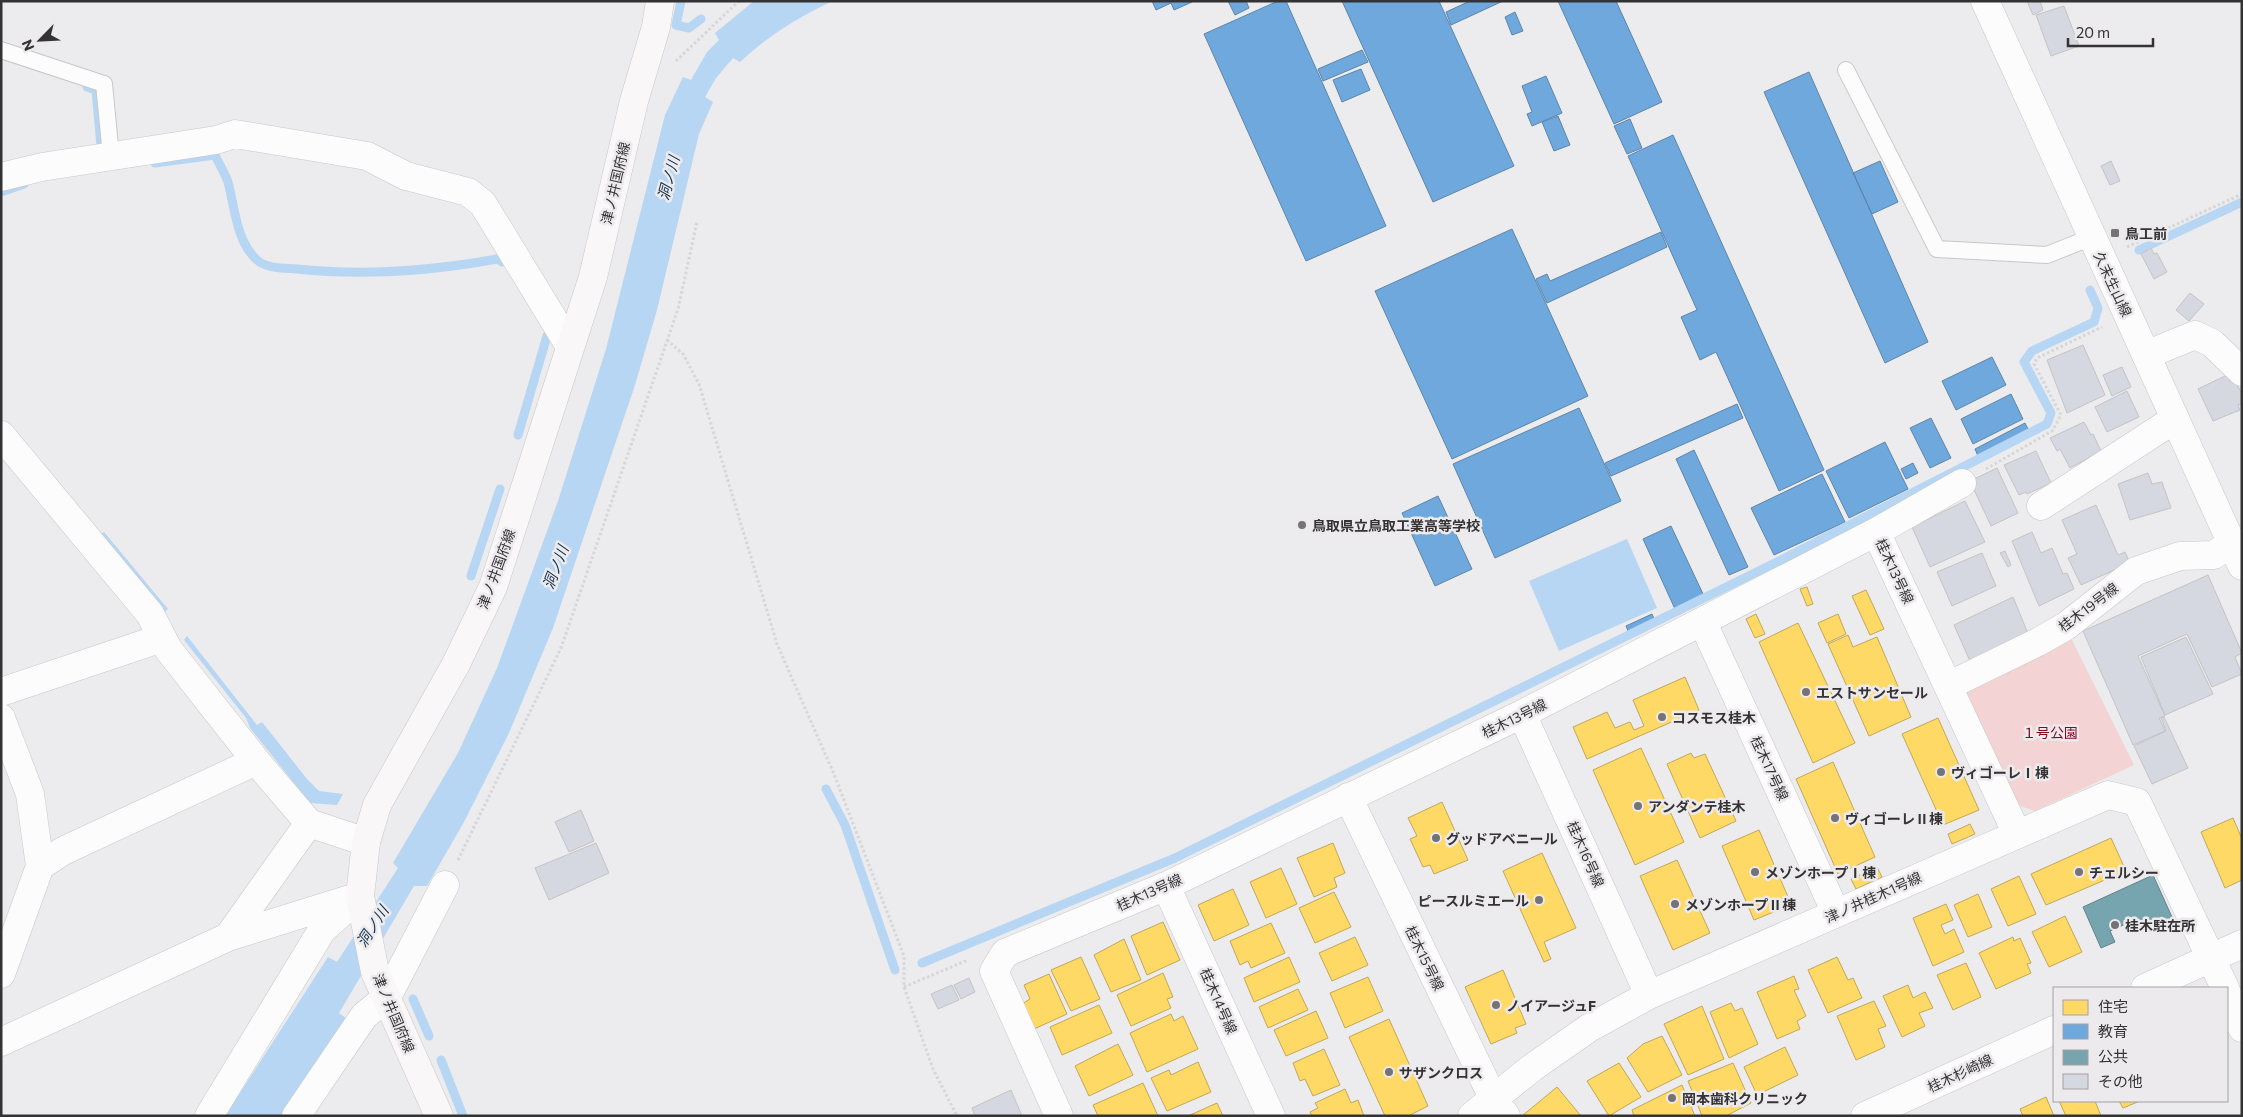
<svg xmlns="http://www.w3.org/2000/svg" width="2243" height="1117" font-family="Commissioner,'Noto Sans JP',sans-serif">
  <rect width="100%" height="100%" fill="#ecebed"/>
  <path fill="#f3d3d3" d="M2069 634 2134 765 2035 811 2015 804 1963 686Z"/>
  <path fill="#b7d6f3" d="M754 1H833C798 17 768 36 740 62L733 58 716 78 705 97 713 102 699 134 657 310 635 385 553 628 509 733 464 822 427 886H414L339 1013 347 1019 281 1116H225L328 957 337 962 398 868 393 863 458 753 497 668 558 501 606 349 665 115 683 77 691 80 707 52 719 40 715 33Z
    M104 532 168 609 164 612 101 534Z
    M1627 539 1657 608 1559 651 1529 581Z
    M187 636 257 725 262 722 307 779 319 791 343 794 337 805 310 803 250 728 246 718 184 640Z"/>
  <path fill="#ffd966" stroke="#c2a757" d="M1807 587 1813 604 1807 606 1800 589Z
    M1866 590 1884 629 1870 635 1852 596Z
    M1756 614 1765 634 1755 638 1746 619Z
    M1838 614 1846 634 1827 643 1818 623Z
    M1798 623 1855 743 1813 763 1759 642Z
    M1848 635 1853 647 1877 637 1911 717 1869 736 1828 644Z
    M1685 677 1699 710 1587 759 1573 727 1607 712 1615 728 1630 722 1634 730 1644 726 1633 700Z
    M1938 718 1979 810 1943 825 1902 734Z
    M1641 748 1684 842 1635 865 1593 770Z
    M1691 753 1694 758 1705 754 1736 821 1700 838 1667 764Z
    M1833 762 1875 857 1838 874 1796 779Z
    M1442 802 1468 860 1434 874 1430 865 1423 867 1410 839 1417 836 1408 818Z
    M2233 818 2242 839V880L2225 888 2201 832Z
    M1970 824 1975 834 1952 844 1948 834Z
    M1759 830 1789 899 1779 903 1781 909 1754 920 1722 846Z
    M2111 838 2126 871 2046 905 2031 874Z
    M1333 843 1345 873 1334 878 1337 887 1314 897 1297 858Z
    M1542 853 1576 928 1544 942 1551 959 1544 962 1503 871Z
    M1677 860 1710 933 1673 950 1640 876Z
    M1877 867 1882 877 1856 889 1851 879Z
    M1281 868 1297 904 1266 918 1250 882Z
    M2019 876 2036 914 2008 926 1991 889Z
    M1233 889 1249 925 1214 941 1198 905Z
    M1334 892 1351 927 1315 943 1299 908Z
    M1978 894 1992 927 1968 937 1954 905Z
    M1946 904 1953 920 1941 925 1945 934 1954 929 1964 952 1933 966 1913 918Z
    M2065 916 2082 952 2049 967 2032 932Z
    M1163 922 1180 960 1147 975 1131 936Z
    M1271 923 1285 953 1251 968 1248 961 1240 965 1230 941Z
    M1355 937 1368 965 1332 981 1319 953Z
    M2013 937 2014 941 2020 938 2031 963 2027 964 2031 973 1996 989 1979 953Z
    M1124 939 1141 980 1111 992 1094 955Z
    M1081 957 1100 999 1071 1011 1051 970Z
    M1289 957 1300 982 1254 1002 1244 978Z
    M1837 957 1848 980 1853 978 1862 998 1828 1013 1808 970Z
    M1966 963 1981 997 1953 1010 1937 975Z
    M1503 970 1526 1024 1515 1028 1517 1033 1491 1044 1465 987Z
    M1163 973 1173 997 1167 999 1171 1008 1131 1026 1117 995Z
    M1049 974 1067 1014 1034 1029 1022 1004 1030 999 1024 985Z
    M1794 976 1799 989 1794 990 1806 1016 1797 1021 1800 1029 1777 1039 1757 992Z
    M1368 977 1383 1011 1345 1028 1330 993Z
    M1908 985 1913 998 1925 992 1933 1008 1919 1013 1925 1026 1902 1037 1883 996Z
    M1298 989 1308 1010 1268 1028 1259 1007Z
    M1874 1001 1886 1026 1878 1029 1885 1047 1856 1060 1837 1016Z
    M1731 1003 1735 1011 1742 1008 1758 1044 1729 1058 1710 1012Z
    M1099 1005 1112 1033 1062 1055 1050 1027Z
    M1702 1006 1724 1059 1688 1075 1664 1024Z
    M1316 1011 1328 1038 1286 1056 1274 1030Z
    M1171 1014 1174 1021 1183 1016 1198 1049 1147 1072 1130 1033Z
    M1389 1019 1428 1106 1408 1116H1385L1349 1037Z
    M1662 1036 1682 1075 1648 1092 1627 1058 1643 1044Z
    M1118 1044 1133 1075 1089 1096 1075 1066Z
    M1785 1047 1798 1075 1757 1095 1744 1067Z
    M1324 1049 1340 1085 1313 1096 1305 1079 1300 1081 1293 1063Z
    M1198 1062 1211 1092 1167 1111 1151 1078 1169 1070 1171 1075Z
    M1619 1063 1641 1097 1609 1116 1587 1081Z
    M1733 1063 1751 1103 1726 1116H1702L1688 1081Z
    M1143 1083 1158 1116H1098L1093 1105Z
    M1682 1085 1695 1116H1634L1632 1110Z
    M1557 1087 1581 1116H1522Z
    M1345 1089 1351 1103 1358 1100 1364 1116H1312L1310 1112 1318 1108 1315 1103Z
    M2046 1097 2054 1116H2023L2020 1109Z
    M2059 1101H2095L2101 1116H2066Z
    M2119 1101H2140L2123 1108Z
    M1217 1103 1223 1116H1188Z"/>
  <path fill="#6fa8dc" stroke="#5d85aa" d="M1152 1H1191L1192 2 1174 10 1171 3 1156 10Z
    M1228 1H1246L1249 8 1235 15Z
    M1278 1H1286L1386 226 1306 261 1204 34Z
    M1342 1H1439L1514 166 1433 202Z
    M1470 1H1503L1451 25 1446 12Z
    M1558 1H1616L1662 102 1614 124Z
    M1515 12 1523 31 1512 35 1505 17Z
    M1362 50 1368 62 1323 81 1318 69Z
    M1361 69 1370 90 1342 102 1333 80Z
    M1809 72 1928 342 1885 363 1764 92Z
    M1546 76 1562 113 1532 126 1527 114 1532 112 1522 86Z
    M1558 116 1570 145 1554 151 1542 122Z
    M1630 119 1642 148 1627 154 1614 126Z
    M1673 135 1824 470 1779 491 1716 352 1700 360 1681 317 1697 310 1628 156Z
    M1880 161 1898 202 1872 214 1853 173Z
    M1512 229 1588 396 1452 459 1375 291Z
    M1661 232 1667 247 1547 303 1536 279 1547 274 1550 281Z
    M1992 357 2006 385 1956 410 1942 381Z
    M2011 394 2023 419 1973 444 1961 419Z
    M1737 404 1743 418 1611 476 1605 463Z
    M1579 408 1621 501 1495 558 1453 464Z
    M1931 418 1951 458 1930 468 1910 428Z
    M2025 423 2029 431 1978 456 1975 449Z
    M1885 442 1908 489 1849 518 1826 471Z
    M1694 450 1748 567 1729 575 1676 459Z
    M1913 463 1918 473 1906 479 1901 469Z
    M1822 474 1845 522 1774 555 1751 508Z
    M1438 496 1472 569 1435 586 1402 513Z
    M1671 526 1704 596 1675 609 1643 539Z
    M1652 614 1655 621 1629 633 1626 626Z"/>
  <path fill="#76a5af" stroke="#62838a" d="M2153 875 2172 917 2135 933 2130 922 2110 931 2115 942 2101 948 2083 907Z"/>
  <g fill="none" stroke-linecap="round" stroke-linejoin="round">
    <path stroke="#b7d6f3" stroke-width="9" d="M681 1 676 25 689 28 701 19
      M87 87 96 90 101 146
      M155 163 215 155C219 164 225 173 228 182 235 208 236 241 257 260 267 269 284 268 297 269 364 276 431 271 497 259L502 262
      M1 192 24 184
      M2139 250 2242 202
      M518 435 547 336
      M471 576 500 489
      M826 789 845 825 895 970
      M922 963 1175 858 1777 562 2047 424 2051 413 2024 362 2032 351 2094 322 2098 308 2090 290
      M413 999 429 1036
      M441 1060 463 1116"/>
  </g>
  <path fill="#d5d7e1" stroke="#c4c4c5" d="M2027 1H2040L2043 10 2033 15Z
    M2064 6 2079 46 2051 56 2036 15Z
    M2111 161 2120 181 2110 185 2101 166Z
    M2151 248 2154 254 2157 253 2167 272 2154 279 2141 254Z
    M2190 293 2204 304 2189 321 2176 310Z
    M2083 345 2105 395 2067 413 2047 360Z
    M2122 367 2131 387 2112 396 2103 375Z
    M2227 375 2230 381 2233 379 2242 393V404L2238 405 2240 410 2213 421 2198 389Z
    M2127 391 2139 417 2107 432 2095 407Z
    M2084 422 2091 435 2093 434 2101 451 2070 468 2060 449 2057 451 2050 438Z
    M2036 451 2051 483 2027 494 2026 492 2019 495 2004 465Z
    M1997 468 2018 513 1991 526 1970 481Z
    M2148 473 2152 484 2162 482 2171 508 2130 520 2118 484Z
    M1965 501 1985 542 1930 567 1912 527Z
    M2096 505 2118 555 2125 552 2130 563 2081 585 2068 558 2077 554 2062 520Z
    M2032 532 2041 553 2052 548 2063 574 2067 573 2074 589 2039 606 2012 541Z
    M2005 551 2011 565 2008 567 2000 553Z
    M1982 553 1996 586 1952 606 1937 572Z
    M2208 575 2242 653 2235 657 2242 674 2212 687 2187 634 2138 656 2165 716 2159 718 2165 731 2133 745 2083 631Z
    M2013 597 2031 641 1973 668 1954 625Z
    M2186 637 2213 694 2165 715 2141 657Z
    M2164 717 2188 768 2152 784 2134 746 2166 731 2161 718Z
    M581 810 594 841 569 852 555 822Z
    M596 843 609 873 549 900 535 868Z
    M969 978 975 992 961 999 954 985Z
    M952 985 959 1000 938 1009 931 994Z
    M1011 1090 1022 1116H975L972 1108Z"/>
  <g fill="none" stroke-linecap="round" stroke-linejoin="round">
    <defs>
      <path id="service" d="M1 50 104 84 111 156
        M1846 70 1937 249 2047 255 2092 237"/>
      <path id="minor" d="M1 177 42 167 216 140 235 134 367 156 406 176 468 192 483 204 569 345
        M2146 355 2195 335 2212 343 2242 372
        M1 435 150 614 168 649 256 761 309 823 366 842
        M2041 506 2175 419
        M1876 532 1962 483
        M1703 623 1836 913
        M1948 686 2038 642 2066 626 2136 571 2180 556 2214 555 2231 543
        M1 692 162 638
        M1522 714 1649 995
        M1 718 30 794 40 866
        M1348 797 1493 1098 1506 1116
        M1166 886 1271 1116
        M228 937 353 898
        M1 974 40 866 63 851 256 761
        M2227 993 2242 1028
        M1 1042 228 937 309 823
        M209 1116 322 930 360 896
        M296 1116 364 1016 387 997 445 885
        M1059 1116 994 971 1005 953 1166 886 1522 714 1876 532 2017 834
        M1472 1116 1533 1067 1589 1028 1649 995 2108 795 2137 802 2225 988"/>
      <path id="tertiary" d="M1985 1 2242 566
        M2145 988 2242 944
        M1865 1116 2054 1030"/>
      <path id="secondary" d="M439 1116 375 972 360 896 366 842 377 805 456 664 493 587 593 277 634 101 656 27 660 1"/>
    </defs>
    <use href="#service" stroke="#c8c7c8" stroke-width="18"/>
    <use href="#minor" stroke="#c8c7c8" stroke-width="29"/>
    <use href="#tertiary" stroke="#c8c7c8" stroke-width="29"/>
    <use href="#secondary" stroke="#c8c7c8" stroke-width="29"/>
    <path stroke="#d7d6d7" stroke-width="3" stroke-dasharray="2.5 2.5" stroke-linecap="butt" d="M676 61 739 1
      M2127 247 2242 194
      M667 340 683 354 699 384 777 644 834 774 904 956V987L933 1069 957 1116
      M1986 469 2052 431 2061 415 2034 364 2037 358 2102 327
      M458 860 561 648 678 309 697 222
      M904 987 968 960"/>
    <use href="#service" stroke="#fcfcfc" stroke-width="16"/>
    <use href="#minor" stroke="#fcfcfc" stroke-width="28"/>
    <use href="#tertiary" stroke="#fcfcfc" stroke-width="28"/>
    <use href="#secondary" stroke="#faf7f9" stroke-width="28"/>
  </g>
  <g fill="#747375" stroke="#edeaee" stroke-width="2">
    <rect x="2110" y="228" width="10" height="10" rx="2.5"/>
    <circle cx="1302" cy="525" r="5"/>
    <circle cx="1806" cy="692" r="5"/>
    <circle cx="1662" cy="717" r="5"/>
    <circle cx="1941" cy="772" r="5"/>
    <circle cx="1638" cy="806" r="5"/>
    <circle cx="1835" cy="818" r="5"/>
    <circle cx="1436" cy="838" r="5"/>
    <circle cx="1755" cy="872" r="5"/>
    <circle cx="2079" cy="872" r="5"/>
    <circle cx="1539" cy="900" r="5"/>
    <circle cx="1675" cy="904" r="5"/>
    <circle cx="2115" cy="925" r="5"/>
    <circle cx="1496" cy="1005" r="5"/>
    <circle cx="1389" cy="1072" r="5"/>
    <circle cx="1672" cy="1098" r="5"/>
  </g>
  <g text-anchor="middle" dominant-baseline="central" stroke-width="5" stroke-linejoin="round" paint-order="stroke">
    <g font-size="14" fill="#343334" stroke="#edeaee">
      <text transform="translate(615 183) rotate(-77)">津ノ井国府線</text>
      <text transform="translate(2113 284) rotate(65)">久末生山線</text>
      <text transform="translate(496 569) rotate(-70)">津ノ井国府線</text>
      <text transform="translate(1895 571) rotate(65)">桂木13号線</text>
      <text transform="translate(2088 607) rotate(-37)">桂木19号線</text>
      <text transform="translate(1514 718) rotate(-26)">桂木13号線</text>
      <text transform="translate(1770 768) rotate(65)">桂木17号線</text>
      <text transform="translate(1586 854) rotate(66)">桂木16号線</text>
      <text transform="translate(1149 892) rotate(-24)">桂木13号線</text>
      <text transform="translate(1873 897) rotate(-24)">津ノ井桂木1号線</text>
      <text transform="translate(1425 958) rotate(64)">桂木15号線</text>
      <text transform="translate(1219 1001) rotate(66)">桂木14号線</text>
      <text transform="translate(394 1013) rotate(67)">津ノ井国府線</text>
      <text transform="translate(1960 1073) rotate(-25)">桂木杉崎線</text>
    </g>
    <g font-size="14" font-weight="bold" fill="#343334" stroke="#edeaee" text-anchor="start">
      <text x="2125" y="233">鳥工前</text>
      <text x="1312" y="525">鳥取県立鳥取工業高等学校</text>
      <text x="1816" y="692">エストサンセール</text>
      <text x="1672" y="717">コスモス桂木</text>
      <text x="1951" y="772">ヴィゴーレⅠ棟</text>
      <text x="1648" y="806">アンダンテ桂木</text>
      <text x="1845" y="818">ヴィゴーレⅡ棟</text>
      <text x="1446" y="838">グッドアベニール</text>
      <text x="1765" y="872">メゾンホープⅠ棟</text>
      <text x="2089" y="872">チェルシー</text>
      <text x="1529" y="900" text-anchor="end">ピースルミエール</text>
      <text x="1685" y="904">メゾンホープⅡ棟</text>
      <text x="2125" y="925">桂木駐在所</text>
      <text x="1506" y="1005">ノイアージュF</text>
      <text x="1399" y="1072">サザンクロス</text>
      <text x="1682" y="1098">岡本歯科クリニック</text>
    </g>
    <g font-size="14" fill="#84061f" stroke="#edeaee">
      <text x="2050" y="732">１号公園</text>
    </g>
    <g font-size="15" font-style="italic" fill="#10324c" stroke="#edeaee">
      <text transform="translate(668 178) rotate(-75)">洞ノ川</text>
      <text transform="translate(555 567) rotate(-69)">洞ノ川</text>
      <text transform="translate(372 926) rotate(-57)">洞ノ川</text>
    </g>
  </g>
  <rect width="2243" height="1117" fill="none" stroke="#343334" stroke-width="5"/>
  <rect x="2053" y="987" width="175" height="115" fill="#edeaee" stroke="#a3a1a4"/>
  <rect x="2063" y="1000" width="25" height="15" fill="#ffd966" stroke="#a3a1a4"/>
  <text x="2098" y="1012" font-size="15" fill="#343334">住宅</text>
  <rect x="2063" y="1024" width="25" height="15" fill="#6fa8dc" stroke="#a3a1a4"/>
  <text x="2098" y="1037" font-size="15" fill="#343334">教育</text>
  <rect x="2063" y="1050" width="25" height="15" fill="#76a5af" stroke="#a3a1a4"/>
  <text x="2098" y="1062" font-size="15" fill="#343334">公共</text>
  <rect x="2063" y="1074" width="25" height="15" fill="#d5d7e1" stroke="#a3a1a4"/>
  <text x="2098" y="1087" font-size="15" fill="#343334">その他</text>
  <g transform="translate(40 40) rotate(246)" stroke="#edeaee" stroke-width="4" paint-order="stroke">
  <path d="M0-4L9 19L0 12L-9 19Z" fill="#343334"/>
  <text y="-8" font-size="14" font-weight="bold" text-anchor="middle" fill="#343334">N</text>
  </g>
  <path d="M2068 38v8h85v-8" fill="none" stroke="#343334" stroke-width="2.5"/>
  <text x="2076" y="38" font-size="15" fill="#343334" stroke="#edeaee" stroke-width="4" paint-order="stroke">20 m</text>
</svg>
